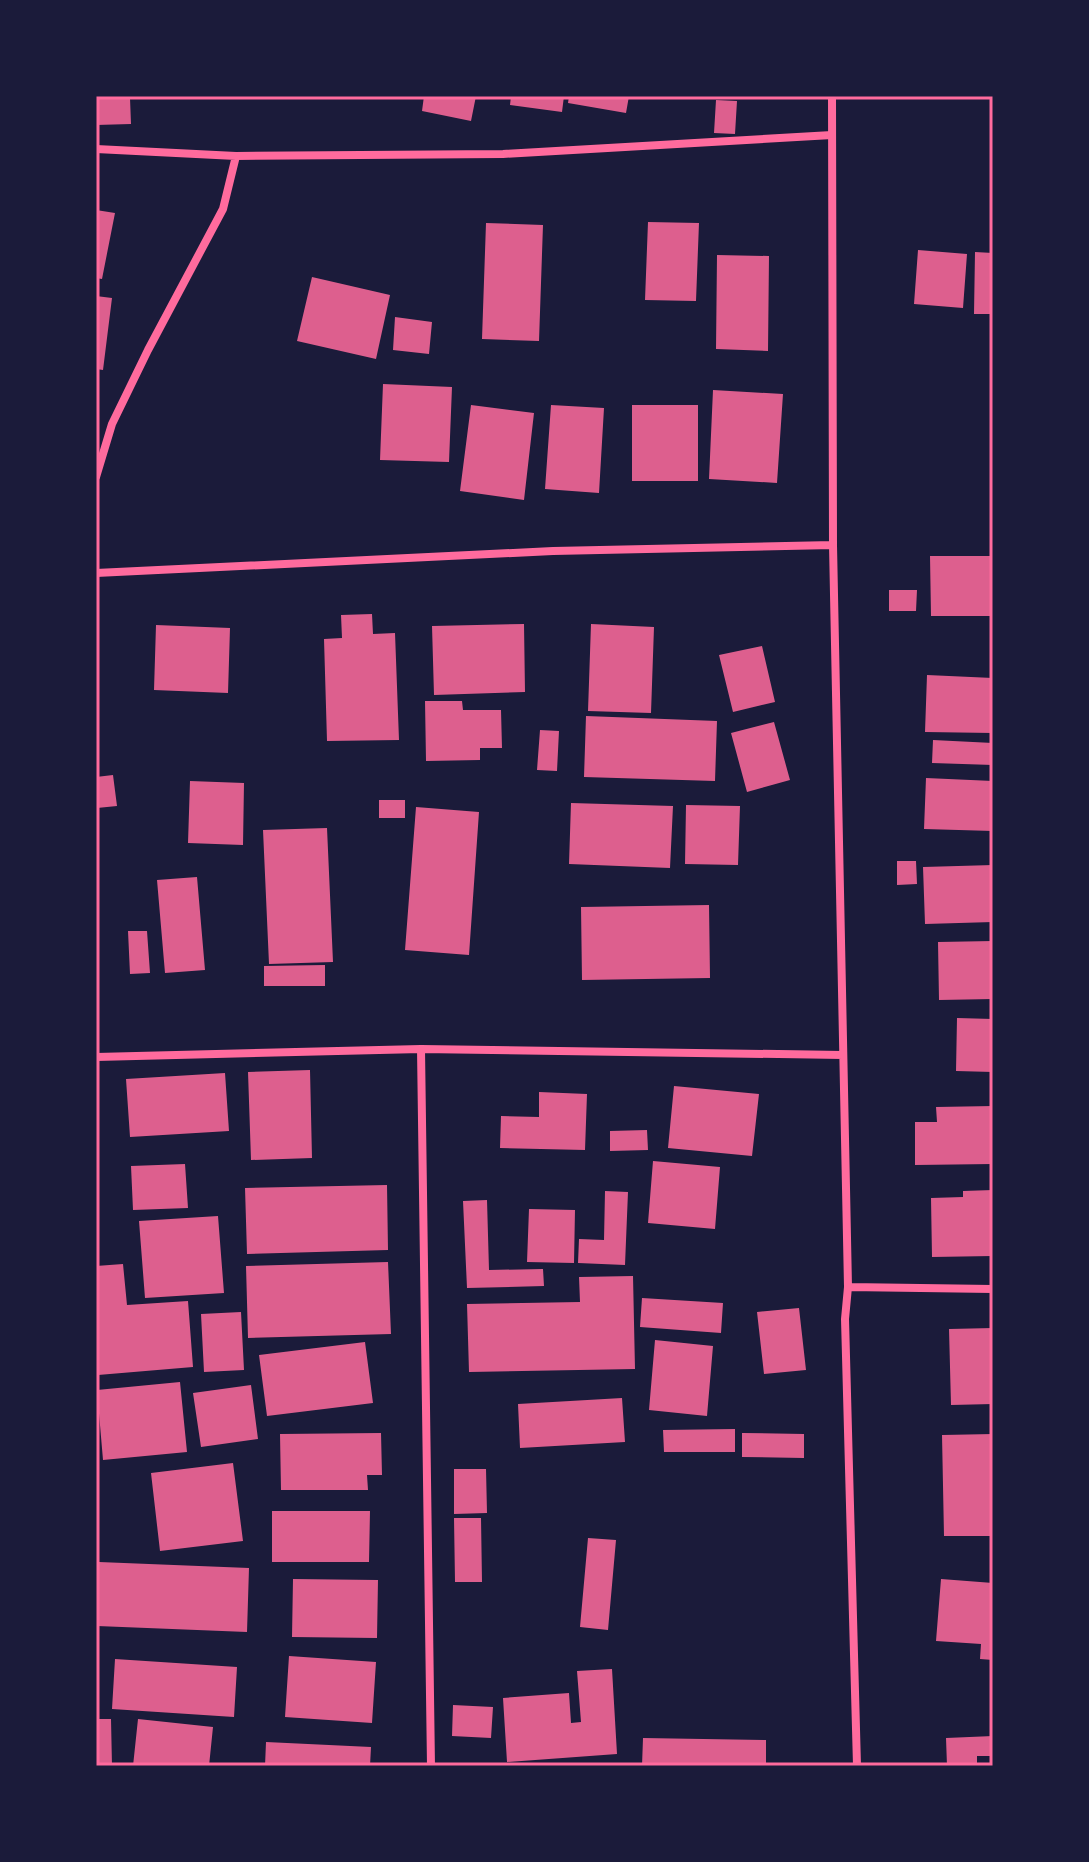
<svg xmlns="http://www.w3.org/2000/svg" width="1089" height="1862" font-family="'Noto Serif',serif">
  <rect width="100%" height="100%" fill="#1b1b3a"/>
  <path fill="#dd5f8e" d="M424 96H476L471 121 422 111Z
    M511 96H564L562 112 510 105Z
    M569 96H629L626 113 568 103Z
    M130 98 131 124 96 125V99Z
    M716 100 737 101 735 134 714 133Z
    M96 210 115 213 102 279 96 278Z
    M648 222 699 223 696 301 645 300Z
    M486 223 543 225 539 341 482 339Z
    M918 250 967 254 963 308 914 304Z
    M975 252 993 253V314H974Z
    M717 255 769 256 768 351 716 349Z
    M312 277 390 295 376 359 297 341Z
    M96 296 112 298 103 370 96 369Z
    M395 317 432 322 429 354 393 350Z
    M383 384 452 387 449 462 380 460Z
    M713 390 783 394 777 483 709 479Z
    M471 405 534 413 524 500 460 491Z
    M551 405 604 408 599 493 545 489Z
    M632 405H698V481H632Z
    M930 556H993V616H931Z
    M889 590H917L916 611H889Z
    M372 614 373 634 395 633 399 740 327 741 324 639 342 638 341 615Z
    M524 624 525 692 434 695 432 626Z
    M591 624 654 627 651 713 588 711Z
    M156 625 230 628 228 693 154 690Z
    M762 646 775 702 733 712 719 655Z
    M927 675 993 678V733L925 732Z
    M425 701H462L463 710H501L502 748H480V760L426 761Z
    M586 716 717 721 715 781 584 777Z
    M774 722 790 780 747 792 731 733Z
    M540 730 559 731 557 771 537 770Z
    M933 740 993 743V765L932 763Z
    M113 775 117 806 97 808 96 777Z
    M926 778 993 781V831L924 829Z
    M190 781 244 783 243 845 188 843Z
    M379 800H405V818H379Z
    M571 803 673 806 670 868 569 864Z
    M686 805 740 806 738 865 685 864Z
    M416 807 479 812 469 955 405 950Z
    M327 828 333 962 269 964 263 830Z
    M897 861H916L917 884 897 885Z
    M993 865V922L925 924 923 867Z
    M197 877 205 970 165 973 157 880Z
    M709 905 710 978 582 980 581 907Z
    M128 931H147L150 973 130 974Z
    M993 941V999L939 1000 938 942Z
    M325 965V986H264V966Z
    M957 1018 993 1019V1072L956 1071Z
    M310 1070 312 1158 251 1160 248 1072Z
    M225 1073 229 1131 130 1137 126 1079Z
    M674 1086 759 1094 752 1156 668 1148Z
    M539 1092 587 1094 585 1150 500 1148 501 1116 539 1117Z
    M993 1106V1164L915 1165V1122H937L936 1107Z
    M647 1130 648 1150 610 1151V1131Z
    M653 1161 720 1167 715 1229 648 1223Z
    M185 1164 188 1208 133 1210 131 1166Z
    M387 1185 388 1250 247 1254 245 1188Z
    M993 1190V1256L932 1257 931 1198 963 1197V1191Z
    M605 1191 628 1192 625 1265 578 1263 579 1239 604 1240Z
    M487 1200 489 1270 543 1269 544 1286 467 1288 463 1201Z
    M529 1209 575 1210 574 1263 527 1262Z
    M218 1216 224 1293 145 1298 139 1221Z
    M388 1262 391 1334 248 1338 246 1266Z
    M123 1264 127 1305 188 1301 193 1367 98 1375 96 1266Z
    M633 1276 635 1369 469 1372 467 1304 580 1302 579 1277Z
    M642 1298 723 1303 721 1333 640 1327Z
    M799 1308 806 1370 764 1374 757 1312Z
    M241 1312 244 1370 204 1372 201 1314Z
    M993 1328V1404L951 1405 949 1329Z
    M655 1340 713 1346 707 1416 649 1410Z
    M365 1342 373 1403 267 1416 259 1355Z
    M180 1382 187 1452 103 1460 97 1390Z
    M251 1385 258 1439 201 1447 193 1393Z
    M622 1398 625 1442 520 1448 518 1404Z
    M735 1429V1452H664L663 1430Z
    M381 1433 382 1475H367L368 1490H281L280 1434Z
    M742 1433 804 1434V1458L742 1457Z
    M993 1434V1536H944L942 1435Z
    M233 1463 243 1541 160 1551 151 1473Z
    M454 1469H486L487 1513 454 1514Z
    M272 1511H370L369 1562H272Z
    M454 1518H481L482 1582H455Z
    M588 1538 616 1540 608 1630 580 1627Z
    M99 1562 249 1568 247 1632 97 1626Z
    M293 1579 378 1580 377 1638 292 1637Z
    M941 1579 993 1583V1660L980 1659 981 1644 936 1641Z
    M289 1656 376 1662 372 1723 285 1717Z
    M115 1659 237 1667 234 1717 112 1709Z
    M612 1669 617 1754 507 1762 503 1698 569 1693 571 1723 581 1722 577 1671Z
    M453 1705 493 1707 491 1738 452 1736Z
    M96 1719H111L112 1766H96Z
    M138 1719 213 1727 209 1766H133Z
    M993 1736V1756H977V1766H947L946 1738Z
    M643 1738 766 1740V1766H642Z
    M266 1742 371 1747 370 1766H265Z"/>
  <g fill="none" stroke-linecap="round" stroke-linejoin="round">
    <path stroke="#ff6b9d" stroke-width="8" d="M832 96 833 545 848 1287 845 1319 857 1766
      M96 149 236 156 223 209 148 350 112 424 96 477
      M236 156 503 154 832 135
      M96 573 553 551 833 545
      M421 1049 431 1766
      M96 1057 421 1049 843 1055
      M848 1287 993 1289"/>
  </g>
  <rect width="1089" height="1862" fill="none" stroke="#1b1b3a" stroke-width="196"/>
  <rect x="98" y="98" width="893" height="1666" fill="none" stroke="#ff6b9d" stroke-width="3"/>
</svg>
